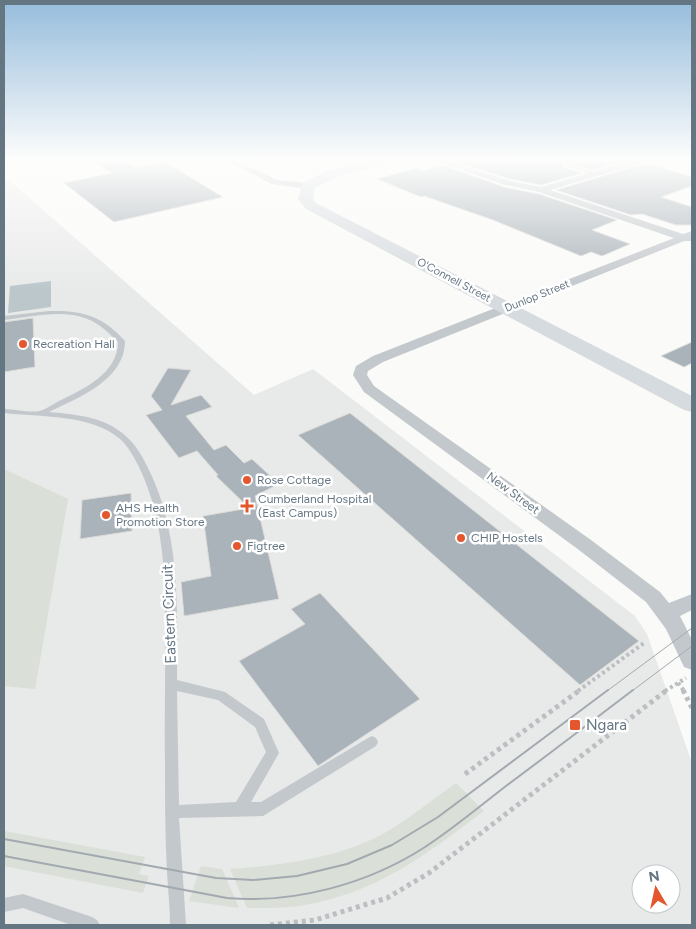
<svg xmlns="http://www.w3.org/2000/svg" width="696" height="929" font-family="Figtree,sans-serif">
  <rect width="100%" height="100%" fill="#fafaf8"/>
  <path fill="#e8e9e9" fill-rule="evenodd" d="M9 180 254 395 313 369 635 616 647 634 692 763V925H4V183ZM641 874H671V904H641Z"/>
  <path fill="#dadfd7" d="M4 469 68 499 35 689 4 686Z
    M456 783 484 811C424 856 377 893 300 906 283 908 264 908 247 908L230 869C283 865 334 859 381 835 407 821 433 799 456 783Z
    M4 831 145 857 139 874 149 876 143 893 4 866Z
    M201 866 222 869 239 908 189 901Z"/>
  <path fill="#bbc7cb" d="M51 281V307L8 313 10 286Z"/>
  <path fill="#aab3b9" stroke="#dcdcda" d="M92 160H123L136 168 165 162 223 197 114 222 64 183 112 173Z
    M462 160H543L545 165 550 163 551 160H628L593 170 564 161 562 163 563 167 582 173 541 185 510 179 456 162Z
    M646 163 692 177V186L661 197 692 207V225H676L642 214 631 215 556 190Z
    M443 165 504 187 539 194 617 220 592 230 630 244 602 256 591 252 581 256 493 220 424 196 421 197 377 179 416 168 423 171Z
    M33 318 35 367 4 372V322Z
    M692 342V363L684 367 661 356Z
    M168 368 191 370 171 405 201 395 212 407 186 416 214 450 226 445 244 463 252 459 279 484 255 496 279 599 184 616 181 582 211 576 203 516 249 508 216 476 218 475 197 451 179 458 146 415 162 410 151 396Z
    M350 413 639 641 580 685 298 435Z
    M131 493 132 531 80 539 82 500Z
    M320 593 420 699 318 766 239 661 305 624 291 609Z"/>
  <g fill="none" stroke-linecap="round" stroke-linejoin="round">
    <path stroke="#bbbfc2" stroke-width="4" stroke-dasharray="3 3" stroke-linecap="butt" d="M678 683 684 691
      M578 691 644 643
      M665 691 686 678"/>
    <path stroke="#bbbfc2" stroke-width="5" stroke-dasharray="4 4" stroke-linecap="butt" d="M683 690 692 708
      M465 774 580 690
      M270 925 315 920 387 898 429 873 667 690"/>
    <path fill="#c3c8cc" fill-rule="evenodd" d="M545 160H549V162L545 163Z
      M564 163H568L598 174 594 175 564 165Z
      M49 311C82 310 103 316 125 341 125 380 78 398 49 412 71 414 99 416 118 430 132 439 141 453 148 468 181 533 177 610 177 680L225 692 264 719 279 753 251 802H261L368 738 372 736 376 738 378 742 376 746 263 816 179 818 186 925H170C170 907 168 890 167 872 165 836 165 799 165 762 164 714 166 667 165 619 165 566 162 515 139 467 134 457 128 446 120 439 92 414 39 417 4 413V409C13 409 30 413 39 411 45 410 53 404 59 401 84 389 118 373 118 342 110 334 101 325 90 320 64 308 31 317 4 320V316ZM177 691 218 700 255 727 266 752 236 802 179 805Z
      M23 894 92 917 97 920 100 925H71L23 908 4 912V898Z"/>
    <path fill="#c3c8cc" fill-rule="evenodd" d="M225 160H235L277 180 308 183 312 186 308 189 272 184Z
      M433 160H445L510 181 541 187 634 160H646L645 162 550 190 683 234 692 231V241H684L383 362 368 371 367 375 374 386 591 540 660 592 669 603 692 594V610L680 616 692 640V670L684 667 666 629 646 602 579 550 364 392 353 375 356 366 373 356 674 238 539 192 505 185Z"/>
    <path fill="#d6dbdf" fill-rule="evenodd" d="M368 160H389L387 163 336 177 315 188 313 198 316 203 692 396V412L684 410 306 209 298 199 303 183 326 171Z"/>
    <path stroke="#a2aab0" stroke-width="1" d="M607 691 692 628
      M632 691 692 646"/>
    <path stroke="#a2aab0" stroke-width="2" d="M4 839 216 878 253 880 297 876 347 864 392 845 438 817 608 690
      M4 856 227 898C294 904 368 884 425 847 453 829 480 806 506 786 549 754 591 722 633 690"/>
  </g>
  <linearGradient id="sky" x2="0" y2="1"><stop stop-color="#96bcdc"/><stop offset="0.55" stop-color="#fdfdfc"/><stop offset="1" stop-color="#fdfdfc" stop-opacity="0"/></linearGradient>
  <rect width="696" height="290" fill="url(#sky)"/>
  <g fill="#e4572e" stroke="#fff" stroke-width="2">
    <circle cx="23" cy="344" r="5"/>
    <circle cx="247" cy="480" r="5"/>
    <path d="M244.5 498.5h5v5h5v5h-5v5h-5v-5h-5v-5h5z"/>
    <circle cx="106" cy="515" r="5"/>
    <circle cx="461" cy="538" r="5"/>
    <circle cx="237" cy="546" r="5"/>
    <rect x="569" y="719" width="12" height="12" rx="2.5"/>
  </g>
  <g text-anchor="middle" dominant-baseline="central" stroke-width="5" stroke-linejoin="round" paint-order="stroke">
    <g font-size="11" fill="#657683" stroke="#fff">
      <text transform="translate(454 280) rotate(28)">O'Connell Street</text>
      <text transform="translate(537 296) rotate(-22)">Dunlop Street</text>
    </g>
    <g font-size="12" fill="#657683" stroke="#fff" text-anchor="start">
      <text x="33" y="344">Recreation Hall</text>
      <text x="257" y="480">Rose Cottage</text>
      <text x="258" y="499">Cumberland Hospital<tspan x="258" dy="14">(East Campus)</tspan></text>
      <text x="116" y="508">AHS Health<tspan x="116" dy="14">Promotion Store</tspan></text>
      <text x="471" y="538">CHIP Hostels</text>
      <text x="247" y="546">Figtree</text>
    </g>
    <g font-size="12" fill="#657683" stroke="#fff">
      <text transform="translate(513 493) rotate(36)">New Street</text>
    </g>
    <g font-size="15" fill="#657683" stroke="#fff">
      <text transform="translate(169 614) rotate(-92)">Eastern Circuit</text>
    </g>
    <g font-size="15" fill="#657683" stroke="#fff" text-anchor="start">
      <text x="586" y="725">Ngara</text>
    </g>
  </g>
  <rect width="696" height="929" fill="none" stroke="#657683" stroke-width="10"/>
  <g transform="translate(656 889) rotate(351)"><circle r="24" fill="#ffffff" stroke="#c1c8cd"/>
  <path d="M0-4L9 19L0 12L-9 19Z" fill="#e4572e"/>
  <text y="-8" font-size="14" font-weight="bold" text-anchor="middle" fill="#657683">N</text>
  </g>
</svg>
